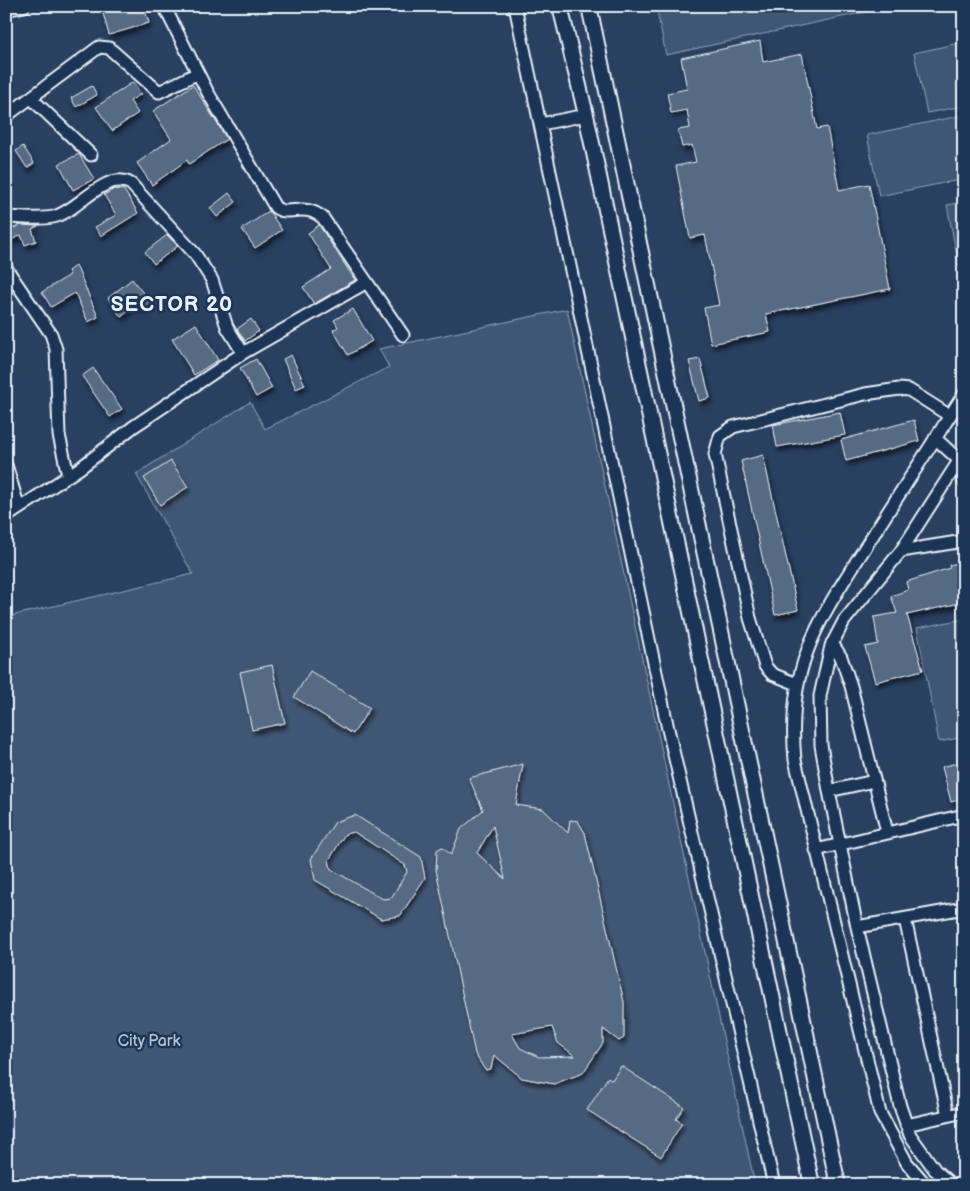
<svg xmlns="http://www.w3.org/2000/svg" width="970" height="1191" font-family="'Balsamiq Sans',sans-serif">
  <defs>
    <filter id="shadow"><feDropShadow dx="2" dy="4" stdDeviation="2.5" flood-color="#0009"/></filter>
  </defs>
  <rect width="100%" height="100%" fill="#294061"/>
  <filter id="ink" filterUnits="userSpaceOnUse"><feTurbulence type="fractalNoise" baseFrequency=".02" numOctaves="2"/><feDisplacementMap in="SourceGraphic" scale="10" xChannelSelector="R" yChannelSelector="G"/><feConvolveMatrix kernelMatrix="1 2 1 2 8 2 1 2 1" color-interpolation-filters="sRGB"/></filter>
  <g filter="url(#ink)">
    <path fill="#415774" stroke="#94a4b6" d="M656 6H893L666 55Z
      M964 42V106L927 113 914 53Z
      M964 115V179L879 196 867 135Z
      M964 202V266L959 267 947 205Z
      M567 309 755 1185H6V617L193 574 136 474 250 402 265 429 389 367 379 349Z
      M964 619V737L939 742 917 628Z"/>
    <path fill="#556a83" stroke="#e8f1f8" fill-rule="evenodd" filter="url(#shadow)" d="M101 6H129L130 11 144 7 149 23 109 35Z
      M760 41 763 62 802 54 817 129 827 127 839 190 869 184 890 289 766 314 770 332 711 344 704 308 719 305 705 235 690 238 676 166 696 162 692 145 682 147 678 130 690 128 687 110 671 113 667 93 687 89 681 58Z
      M133 82 141 94 130 101 138 113 112 131 96 107Z
      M193 85 227 139 189 164 187 160 152 185 137 163 171 139 153 111Z
      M92 86 97 95 76 107 71 98Z
      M23 146 34 163 27 168 16 151Z
      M79 154 94 179 73 190 59 164Z
      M114 189 124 190 138 213 101 236 95 227 116 215 104 195Z
      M229 193 236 202 217 217 210 208Z
      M269 211 282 230 255 248 242 229Z
      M21 225 38 226 32 229 36 241 25 245 21 235 6 243V231Z
      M319 225 355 280 314 304 303 287 331 269 308 233Z
      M167 235 178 246 154 264 145 252Z
      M76 265 98 317 88 322 75 293 51 307 42 292 70 275 68 271Z
      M132 279 151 303 142 310 137 305 121 317 108 298Z
      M353 309 372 341 348 355 333 330 338 327 334 320Z
      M251 319 259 331 245 341 237 329Z
      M196 324 218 360 194 375 172 339Z
      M291 355 305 385 296 389 283 359Z
      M256 359 272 388 256 397 240 368Z
      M700 359 710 398 699 401 689 361Z
      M93 368 122 409 110 417 82 376Z
      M840 412 845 435 777 447 773 425Z
      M914 420 919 441 846 461 841 440Z
      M763 455 798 610 775 615 741 461Z
      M171 461 188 487 160 505 144 478Z
      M964 562V602L907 615 923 670 875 682 865 647 878 644 874 617 897 613 891 596 908 590 906 582 950 568 949 565Z
      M272 665 285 723 252 730 240 672Z
      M310 671 370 708 353 734 294 697Z
      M964 761V798L951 802 942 767Z
      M523 764 516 805 543 809 568 833 570 820 578 821 585 833 624 1002V1038L619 1041 603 1029V1043L583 1073 554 1084 522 1078 494 1055 491 1069 485 1070 475 1054 436 870 437 850 442 847 451 855 461 829 483 810 469 778ZM493 826 505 879 477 853ZM552 1027 558 1043 575 1056 539 1057 520 1048 512 1034Z
      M355 815 421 857 425 878 400 916 381 919 315 880 311 859 335 822ZM354 832 405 865 407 872 391 898 383 899 331 869 329 860 345 834Z
      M621 1066 684 1107 676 1119 682 1123 661 1157 587 1110 608 1077 612 1080Z"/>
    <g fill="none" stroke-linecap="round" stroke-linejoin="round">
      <defs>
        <path id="minor" d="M164 6 207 91 275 207C288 218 303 201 323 218L403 335
          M515 6 668 729 774 1185
          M6 10 24 6
          M31 98 91 155
          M6 116 99 47 109 48 159 92 198 73
          M541 124 586 115
          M6 217C21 217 38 220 53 217 78 212 105 169 131 184L195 254 212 280 227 327 243 353
          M6 268 51 334 56 349 59 435 68 475
          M935 438 959 460 964 482
          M6 465 19 508
          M6 517 80 468 133 427 243 353 367 282
          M901 551 964 541
          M832 643 841 657 851 686 887 832
          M797 684 772 674 765 666 750 618 715 454 720 436 733 427 865 394 899 389 909 390 950 416
          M829 791 874 781
          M816 850 964 815
          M905 919 948 1115
          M857 927 964 908
          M906 1125 964 1112
          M926 1185 907 1163 880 1113 795 760C785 659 825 612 875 532 905 486 934 440 964 394
          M952 1185 935 1170 910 1135 900 1106 857 927 829 791 821 745 820 696 831 646 844 621 901 551 964 453"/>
        <path id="tertiary" d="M560 6 586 115 812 1185
          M589 6 838 1185"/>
      </defs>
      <use href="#minor" stroke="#e8f1f8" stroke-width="15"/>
      <use href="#tertiary" stroke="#e8f1f8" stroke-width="18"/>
      <use href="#minor" stroke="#1d3557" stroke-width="11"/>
      <use href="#tertiary" stroke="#1d3557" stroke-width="14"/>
    </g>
  </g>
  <g text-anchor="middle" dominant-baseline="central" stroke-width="5" stroke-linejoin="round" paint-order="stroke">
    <g font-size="16" fill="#b6c3d0" stroke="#1d3557">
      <text x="149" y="1041">City Park</text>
    </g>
    <g font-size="21" font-weight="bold" letter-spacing="1" fill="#e8f1f8" stroke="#1d3557">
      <text x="172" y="304">SECTOR 20</text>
    </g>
  </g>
  <rect width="970" height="1191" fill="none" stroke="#1d3557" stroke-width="25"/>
  <rect x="12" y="12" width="945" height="1166" fill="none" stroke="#e8f1f8" stroke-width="2" filter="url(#ink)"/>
</svg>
